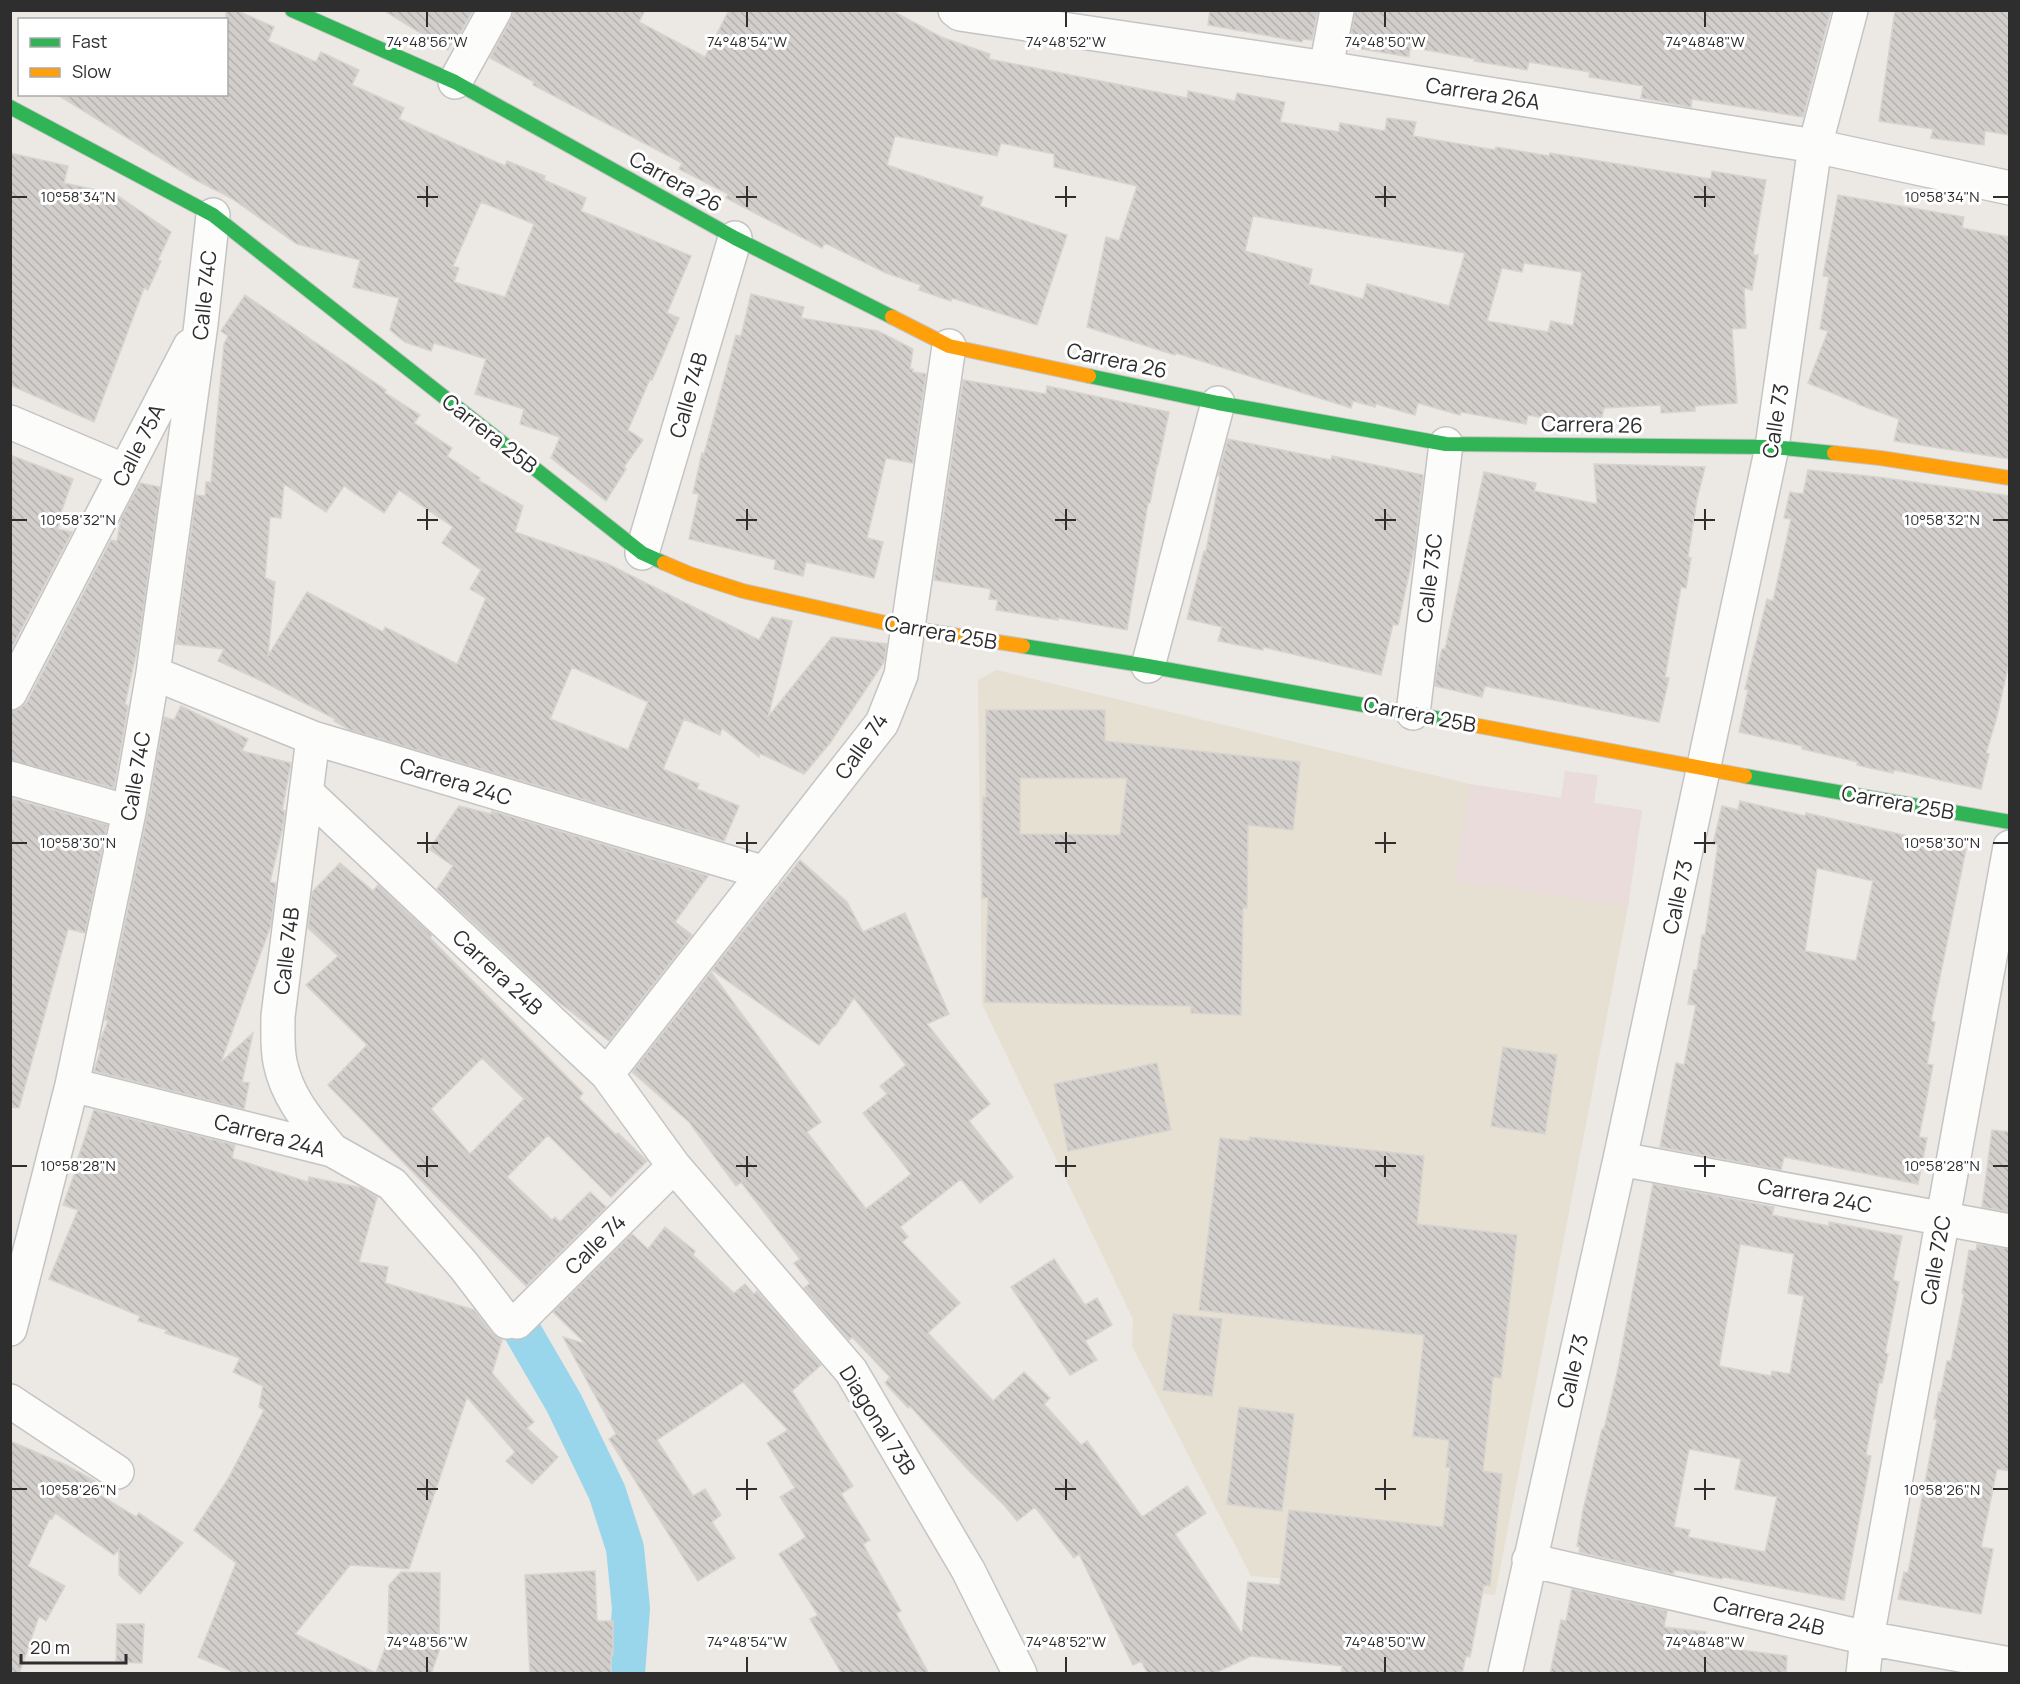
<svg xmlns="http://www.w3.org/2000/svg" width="2020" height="1684" font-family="Manrope,sans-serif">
  <defs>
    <pattern id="building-back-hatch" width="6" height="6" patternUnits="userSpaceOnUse" patternTransform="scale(1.5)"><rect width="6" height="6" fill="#d1cecb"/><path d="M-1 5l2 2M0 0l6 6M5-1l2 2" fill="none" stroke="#b4b1af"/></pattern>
  </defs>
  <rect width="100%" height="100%" fill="#ece8e4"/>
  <path fill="#e6e0d3" d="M996 670 1470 784 1456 881 1628 907 1495 1595 1251 1576 1132 1346 1133 1319 982 1004 978 680Z"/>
  <path fill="#e9dcdb" d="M1565 771 1598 775 1594 803 1642 810 1628 907 1455 881 1470 784 1561 798Z"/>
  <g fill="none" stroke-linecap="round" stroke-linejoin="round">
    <path stroke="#99d6ec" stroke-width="38" d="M517 1322 564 1403 607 1492 625 1548 631 1608 626 1674"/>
  </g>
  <path fill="url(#building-back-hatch)" stroke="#d7d4d0" stroke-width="1.5" fill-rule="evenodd" d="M226 10H236L274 27 268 41 316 62 321 52 359 70 352 85 404 108 399 119 505 166 507 161 545 176 544 180 586 198 581 211 691 256 667 313 679 318 652 380 650 379 628 430 643 440 624 467 626 469 606 501 551 458 560 437 520 424 524 409 475 394 486 359 434 343 431 351 405 342 390 330 399 298 353 287 360 260 297 244 231 198 194 179 56 94H226ZM481 202 534 224 505 297 454 282 459 268 453 266Z
    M383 10H473L456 41 454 39 448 50Z
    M514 10H645L639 22 705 57 729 10H891L941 37 990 54 989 59 1187 98 1188 91 1235 101 1237 93 1285 102 1280 122 1339 132 1340 123 1385 131 1387 118 1416 122 1413 136 1495 150 1496 147 1549 156 1550 153 1711 179 1712 171 1766 180 1753 255H1758L1752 290 1744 288 1746 328 1732 329 1737 403 1695 406V411L1661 413V405L1604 408 1602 417 1556 420 1528 415 1526 424 1461 412 1460 415 1418 403 1415 415 1376 404 1375 407 1353 401 1351 408 1176 353 1175 355 1087 327 1106 237 1119 241 1137 186 1054 167V154L1001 143 997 156 895 136 887 165 983 197 980 206 1067 235 1037 325 952 298 951 301 919 290 921 285 886 273 825 243 822 248 726 198 728 194 679 169 682 163 533 85 534 82 490 58 511 19ZM1253 216 1465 253 1449 306 1367 284 1363 299 1309 284 1312 269 1245 251ZM1524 263 1582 272 1573 326 1551 321 1548 332 1487 321 1502 268 1522 272Z
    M1210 10H1318L1312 40 1303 39 1302 42 1208 25Z
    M1355 10H1831L1803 117 1692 99 1691 107 1641 98 1643 86 1589 77 1590 72 1529 62 1527 70 1474 61 1475 59 1410 47 1409 57 1349 47Z
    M1895 10H2010V135L1985 131 1984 145 1931 138 1933 129 1879 121Z
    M10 153 68 166 64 183 115 194 171 232 158 260 161 261 148 290 144 288 94 422 10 385Z
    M1838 195 1964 217 1962 228 2010 237V459L1894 441 1899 419 1857 404V403L1808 383 1828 331 1820 329 1829 277 1823 276Z
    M751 294 804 307 801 318 878 331 913 349 910 369H913V372L926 374 913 463 886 458 867 538 883 542 874 578 806 562 803 576 774 569 776 560 689 539 699 494 693 493 702 453 704 454 736 335 741 336Z
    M245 295 386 390 385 393 420 415 414 423 452 448 447 456 480 478 478 480 523 506 515 532 608 564 759 640 772 617 792 621 768 717 832 637 887 644 884 662 830 743 804 774 759 753V757L722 728 720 735 684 719 663 769 699 784 697 789 739 806 724 841 350 730 334 721 335 719 268 684 218 661 224 649 176 644 196 495 205 496 206 482H211L224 344 228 336 221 331ZM284 484 326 512 344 486 384 513 399 490 453 527 442 543 481 570 470 589 486 598 457 664 385 627 383 632 307 592 268 656 275 582 265 578 270 517 281 518ZM572 667 648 702 628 750 550 719Z
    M963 380 1046 394 1047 386 1169 412 1158 465H1157L1150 503H1148L1127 630 1058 618V620L996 610 998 600 989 599 991 589 934 580Z
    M1228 439 1331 460 1332 456 1423 475 1415 546 1398 625 1393 624 1381 675 1263 647V650L1218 641 1222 627 1187 619 1204 551H1206L1220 476H1218Z
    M10 455 73 479 60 515 63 516 57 529 72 532 10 651Z
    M1594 464 1705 467 1697 499 1688 557 1691 558 1686 588 1681 587 1665 677 1669 678 1659 722 1485 686 1482 697 1435 686 1437 669 1442 649H1445L1484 472 1536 483 1534 491 1597 504Z
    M1808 470 1878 477 2010 496V659L1996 720 1986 753 1989 754 1981 789 1894 770 1893 773 1857 765 1858 762 1802 749V746L1739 732 1748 690 1745 689 1767 599 1773 601 1791 519 1784 518 1790 492 1803 494Z
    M140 483 160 487 139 641 125 704 128 706 114 788 10 760V712L20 709 27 702 111 540 117 541 121 519Z
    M181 706 248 739 242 751 291 763 282 810 285 811 282 831 270 882 276 883 271 925 221 1062 253 1033 242 1082 249 1083 244 1109 94 1071 101 1049H99L100 1041 108 1021 105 1020 147 816 164 717 174 720Z
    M986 710H1105V741L1300 762 1293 830 1248 825 1247 908H1243L1241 1015 1191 1013V1006L985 1002 988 898H982V861L983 797H986ZM1020 778H1127L1120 835 1020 834Z
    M10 798 107 825 85 933 68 929 19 1108 10 1107Z
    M1740 801 1805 816 1806 813 1966 849 1931 1021 1935 1022 1927 1064 1933 1065 1919 1137 1927 1138 1918 1184 1784 1157 1781 1170 1660 1147 1676 1063 1684 1065 1696 1005 1688 1004 1694 970H1697L1702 935H1705L1718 844H1713L1722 806 1738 810ZM1817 868 1873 881 1856 961 1805 951Z
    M459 806 491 814 492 811 708 876 675 922 692 935 609 1041 556 1000 437 889 453 866 429 849Z
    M800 860 847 902 863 932 905 913 949 1014 927 1024 990 1104 969 1121 1013 1177 980 1203 961 1179 900 1227 908 1237 902 1242 960 1303 928 1333 993 1401 1024 1372 1050 1398 1044 1404 1081 1445 1087 1441 1142 1517 1187 1486 1206 1513 1175 1534 1242 1634 1248 1582 1280 1585 1289 1510 1443 1527 1450 1467H1446L1449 1440 1413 1436 1424 1335 1199 1310 1220 1138 1249 1141 1250 1137 1424 1156 1417 1224 1517 1235 1501 1378 1493 1377 1483 1471 1502 1474 1490 1586 1484 1585 1470 1657 1466 1656 1462 1674H1341L1342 1666 1251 1656 1213 1674H1148L1141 1661 1133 1665 1079 1554 1074 1558 1035 1507 1017 1521 1005 1506 971 1473 910 1406 908 1408 885 1383 890 1377 852 1337 849 1340 804 1288 810 1283 794 1263 800 1259 741 1182 736 1186 689 1122 632 1072 711 972 821 1122 807 1132 866 1209 911 1174 863 1113 887 1094 880 1086 906 1065 854 998 835 1026 834 1025 819 1045 712 970Z
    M340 863 373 891 378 885 432 935 430 938 583 1093 579 1098 616 1135 618 1133 647 1161 611 1197 548 1135 507 1177 552 1220 555 1217 560 1222 590 1192 606 1207 526 1286 442 1202 328 1085 367 1045 306 985 338 956 308 928 312 892ZM482 1058 524 1099 470 1154 431 1109Z
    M1503 1047 1557 1055 1545 1134 1491 1126Z
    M1157 1063 1171 1130 1068 1151 1054 1084Z
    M94 1110 235 1145 232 1158 308 1182 309 1177 362 1188 377 1197 359 1262 388 1267 385 1283 474 1310 492 1333 502 1340 492 1373 534 1422 527 1428 558 1457 532 1484 506 1461 515 1452 467 1397 409 1569 350 1565 295 1634 376 1673 388 1640 389 1585 401 1572 440 1573 439 1651 431 1674H238L198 1657 236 1563 194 1530 228 1479 264 1410 259 1407 263 1386 233 1372 240 1358 165 1333 167 1330 138 1321 140 1316 49 1279 78 1210 63 1205 80 1159 78 1158Z
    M1992 1130 2010 1132V1212L1982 1207Z
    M1653 1184 1774 1207 1772 1215 1829 1226V1222L1902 1236 1893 1280 1899 1282 1885 1353 1888 1354 1882 1383H1879L1866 1455 1871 1456 1844 1600 1723 1577 1722 1579 1674 1570V1574L1579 1552 1580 1547 1577 1546 1583 1510 1602 1429H1604L1618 1369ZM1740 1244 1794 1254 1788 1293 1804 1296 1790 1374 1772 1371 1771 1376 1719 1366ZM1689 1449 1741 1459 1735 1489 1777 1497 1765 1552 1688 1537 1690 1530 1674 1527Z
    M665 1227 695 1251 693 1255 734 1293 745 1284 754 1294 757 1291 821 1365 792 1391 853 1486 841 1494 870 1540 863 1544 901 1611 896 1613 929 1674H842L810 1619 818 1615 779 1554 806 1537 780 1497 795 1488 767 1443 788 1430 743 1382 657 1440 693 1496 705 1489 721 1515 712 1522 735 1558 698 1581 609 1439 616 1434 563 1337 586 1344 553 1312 632 1234 648 1249Z
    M1977 1244 2010 1249V1471L1997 1469 1981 1547 1993 1549 1981 1614 1898 1599 1904 1572 1908 1573 1923 1493 1937 1419H1934L1939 1392H1941L1947 1361H1951L1964 1294 1962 1293 1969 1250 1976 1251Z
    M1054 1259 1085 1305 1097 1298 1112 1325 1085 1341 1097 1360 1070 1375 1011 1287Z
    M1173 1314 1222 1319 1212 1396 1163 1390Z
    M1239 1407 1294 1414 1282 1511 1227 1504Z
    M10 1441 66 1465 95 1481 90 1489 136 1517 139 1513 183 1543 140 1594 119 1575V1549L114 1555 55 1513 52 1519 50 1518 28 1566 65 1586 46 1621 39 1616 19 1674H10Z
    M595 1571 597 1621H613V1655H611V1674H530L525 1575Z
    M1572 1589 1667 1611 1664 1627 1706 1632 1704 1645 1787 1656 1786 1674H1550L1561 1620 1566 1621Z
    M117 1624H144L142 1663 116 1662Z"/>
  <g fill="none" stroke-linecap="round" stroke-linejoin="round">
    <defs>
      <path id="street" d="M955 10 960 14 1326 68 1815 146 2010 188
        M1326 68 1337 10
        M455 82 495 10
        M10 422 125 471
        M642 553 735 238
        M1148 666 1218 403
        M153 673 313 738 765 873
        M10 693 190 346
        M1413 713 1446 444
        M313 738 278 1016C278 1031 277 1048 280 1062 287 1098 310 1123 332 1150
        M10 778 129 812
        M306 792 607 1074 674 1166 851 1371 968 1570 1020 1674
        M607 1074 882 723 901 675 949 346
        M72 1085 332 1150 392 1184 464 1266 507 1322
        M1620 1159 2010 1231
        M517 1322 674 1166
        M10 1329 72 1085 129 812 153 673 201 324 213 215
        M10 1401 117 1472
        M1529 1560 1867 1638 2010 1664
        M1505 1674 1620 1159 1772 447 1815 146 1851 10
        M1863 1674 1867 1638 2010 847"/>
      <path id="fast" d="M292 10 455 82 735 238 892 317
        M10 107 213 215 642 553 664 563
        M1089 376 1218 403 1446 444 1772 447 1834 453
        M1023 646 1148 666 1452 721
        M1745 776 2010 822"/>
      <path id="slow" d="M892 317 949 346 1089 376
        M1834 453 1880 458 2010 478
        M664 563 690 574 743 591 908 628 1023 646
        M1452 721 1745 776"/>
    </defs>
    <use href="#street" stroke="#c5c4c5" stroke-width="36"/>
    <use href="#fast" stroke="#c5c4c5" stroke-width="16"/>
    <use href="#slow" stroke="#c5c4c5" stroke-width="16"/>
    <use href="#street" stroke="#fcfcfb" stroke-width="33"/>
    <use href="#fast" stroke="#30b455" stroke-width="14"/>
    <use href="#slow" stroke="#ff9f0a" stroke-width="14"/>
  </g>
  <path fill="none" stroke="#2e2e2e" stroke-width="2" d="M427 12V27M747 12V27M1066 12V27M1385 12V27M1705 12V27M427 186V207M747 186V207M1066 186V207M1385 186V207M1705 186V207M12 197H27M417 197H438M736 197H757M1055 197H1076M1375 197H1396M1694 197H1715M1993 197H2008M427 509V530M747 509V530M1066 509V530M1385 509V530M1705 509V530M12 520H27M417 520H438M736 520H757M1055 520H1076M1375 520H1396M1694 520H1715M1993 520H2008M427 832V853M747 832V853M1066 832V853M1385 832V853M1705 832V853M12 843H27M417 843H438M736 843H757M1055 843H1076M1375 843H1396M1694 843H1715M1993 843H2008M427 1156V1177M747 1156V1177M1066 1156V1177M1385 1156V1177M1705 1156V1177M12 1166H27M417 1166H438M736 1166H757M1055 1166H1076M1375 1166H1396M1694 1166H1715M1993 1166H2008M427 1479V1500M747 1479V1500M1066 1479V1500M1385 1479V1500M1705 1479V1500M12 1489H27M417 1489H438M736 1489H757M1055 1489H1076M1375 1489H1396M1694 1489H1715M1993 1489H2008M427 1657V1672M747 1657V1672M1066 1657V1672M1385 1657V1672M1705 1657V1672"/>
  <g text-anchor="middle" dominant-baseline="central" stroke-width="6" stroke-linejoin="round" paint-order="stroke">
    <g font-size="21" fill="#2e2e2e" stroke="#fff">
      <text transform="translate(1483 93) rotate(9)">Carrera 26A</text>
      <text transform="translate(676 181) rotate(29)">Carrera 26</text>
      <text transform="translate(204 295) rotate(-84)">Calle 74C</text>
      <text transform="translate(1117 360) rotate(12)">Carrera 26</text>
      <text transform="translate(688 395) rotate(-74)">Calle 74B</text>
      <text transform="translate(1775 421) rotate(-81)">Calle 73</text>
      <text transform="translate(1592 424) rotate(1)">Carrera 26</text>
      <text transform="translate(490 433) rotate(38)">Carrera 25B</text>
      <text transform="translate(138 445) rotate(-63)">Calle 75A</text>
      <text transform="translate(1429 578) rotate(-83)">Calle 73C</text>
      <text transform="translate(941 632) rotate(10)">Carrera 25B</text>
      <text transform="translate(1420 714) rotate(11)">Carrera 25B</text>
      <text transform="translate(861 746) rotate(-55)">Calle 74</text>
      <text transform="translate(135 776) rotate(-80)">Calle 74C</text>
      <text transform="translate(456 781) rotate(17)">Carrera 24C</text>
      <text transform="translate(1898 802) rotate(10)">Carrera 25B</text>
      <text transform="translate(1677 897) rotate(-78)">Calle 73</text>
      <text transform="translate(286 951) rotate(-83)">Calle 74B</text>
      <text transform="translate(498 972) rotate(43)">Carrera 24B</text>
      <text transform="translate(270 1135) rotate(15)">Carrera 24A</text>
      <text transform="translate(1815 1195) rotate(10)">Carrera 24C</text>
      <text transform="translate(595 1244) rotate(-45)">Calle 74</text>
      <text transform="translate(1935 1260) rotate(-80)">Calle 72C</text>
      <text transform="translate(1572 1371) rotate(-77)">Calle 73</text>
      <text transform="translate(878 1420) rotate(58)">Diagonal 73B</text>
      <text transform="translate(1769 1615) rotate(13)">Carrera 24B</text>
    </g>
  </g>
  <g font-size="15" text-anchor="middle" fill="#2e2e2e" stroke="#fff" stroke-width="6" stroke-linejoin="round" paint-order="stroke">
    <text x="427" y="47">74°48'56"W</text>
    <text x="747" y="47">74°48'54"W</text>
    <text x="1066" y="47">74°48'52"W</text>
    <text x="1385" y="47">74°48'50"W</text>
    <text x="1705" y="47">74°48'48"W</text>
    <text x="78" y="202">10°58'34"N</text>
    <text x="1942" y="202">10°58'34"N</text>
    <text x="78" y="525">10°58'32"N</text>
    <text x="1942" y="525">10°58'32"N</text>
    <text x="78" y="848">10°58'30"N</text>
    <text x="1942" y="848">10°58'30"N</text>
    <text x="78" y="1171">10°58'28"N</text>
    <text x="1942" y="1171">10°58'28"N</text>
    <text x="78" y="1495">10°58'26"N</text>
    <text x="1942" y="1495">10°58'26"N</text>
    <text x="427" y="1647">74°48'56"W</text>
    <text x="747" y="1647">74°48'54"W</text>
    <text x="1066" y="1647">74°48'52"W</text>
    <text x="1385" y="1647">74°48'50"W</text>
    <text x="1705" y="1647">74°48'48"W</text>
  </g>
  <rect width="2020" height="1684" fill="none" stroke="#2e2e2e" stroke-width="24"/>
  <rect x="18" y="18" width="210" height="78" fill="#ffffff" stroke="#ababab" stroke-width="1.5"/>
  <rect x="30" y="38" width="30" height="9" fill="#30b455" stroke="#ababab" stroke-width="1.5"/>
  <text x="72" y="48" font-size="18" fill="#2e2e2e">Fast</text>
  <rect x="30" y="68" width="30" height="9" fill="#ff9f0a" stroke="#ababab" stroke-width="1.5"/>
  <text x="72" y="78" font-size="18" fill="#2e2e2e">Slow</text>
  <path d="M21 1654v9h105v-9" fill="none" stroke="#2e2e2e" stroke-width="3"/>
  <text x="30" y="1654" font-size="18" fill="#2e2e2e" stroke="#ffffff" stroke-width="4.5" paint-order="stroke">20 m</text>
</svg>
